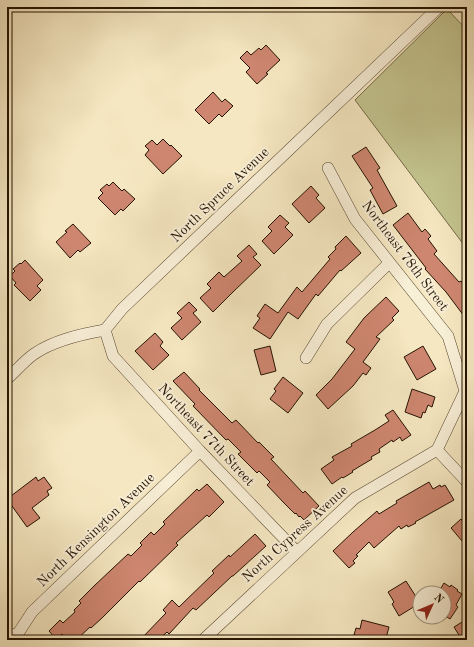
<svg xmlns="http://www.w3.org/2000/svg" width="474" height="647" font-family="'Old Standard TT',serif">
  <rect width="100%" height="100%" fill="#f5e7c1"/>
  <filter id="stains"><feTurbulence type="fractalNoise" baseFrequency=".005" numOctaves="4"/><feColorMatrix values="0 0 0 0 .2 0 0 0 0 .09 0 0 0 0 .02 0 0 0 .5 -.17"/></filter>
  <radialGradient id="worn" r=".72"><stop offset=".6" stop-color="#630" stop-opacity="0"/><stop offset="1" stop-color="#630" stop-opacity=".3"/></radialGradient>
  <path fill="#c3c38e" stroke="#746a47" d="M447 9 467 30V249L355 100Z"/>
  <path fill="#ce8670" stroke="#241200" d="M266 45 280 60 266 73 268 74 257 84 246 72 250 68 240 58 247 51 251 55 259 48 261 50Z
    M213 92 222 102 225 99 233 106 222 117 219 114 209 124 195 110Z
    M163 139 170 146 171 145 182 156 163 174 145 155 149 150 145 146 152 140 157 145Z
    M366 147 380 168 377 170 397 206 383 214 370 190 373 188 352 156Z
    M113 182 122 191 124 189 135 199 123 211 121 209 115 215 98 198 103 193 100 190 107 184 109 186Z
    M311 186 319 195 316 198 325 208 309 223 292 204Z
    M408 213 422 232 425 229 431 236 428 239 437 251 434 254 459 282 461 281 467 289V320L446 292 425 269 426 268 393 225Z
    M280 215 289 223 285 227 293 235 274 254 262 241 272 231 268 227Z
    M73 224 91 243 80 252 78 250 70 258 56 242 67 232 65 231Z
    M346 236 361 253 341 271 340 270 318 296 316 294 298 319 288 312 270 339 253 328 260 318 257 316 265 304 278 313 297 287 302 292 330 259 328 257 336 249 335 247Z
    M249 245 257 254 253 257 261 265 232 293 213 312 200 298 211 288 207 284 219 272 224 277 242 261 237 256Z
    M25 260 43 280 37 286 41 290 30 301 14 285 16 283 10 276 15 271 13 269 20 263 21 264Z
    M386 297 399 311 392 318 394 320 376 337 380 339 363 362 371 368 366 375 363 373 353 386 328 409 316 395 332 379 355 349 346 342 364 318Z
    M189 302 197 310 193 313 201 322 182 340 171 328 182 318 177 313Z
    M155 333 163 342 160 346 169 355 153 370 135 351Z
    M270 346 276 371 261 375 254 350Z
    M423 346 436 369 417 380 404 357Z
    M184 372 200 389 199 390 232 423 236 420 258 443 259 442 274 457 271 459 303 493 305 491 319 506 304 520 300 516 299 517 296 513 295 514 284 503 267 485 270 482 259 471 257 473 238 454 241 452 228 439 226 440 193 406 195 404 173 381Z
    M283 377 303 393 288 413 270 399 276 391 274 389Z
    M412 389 435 397 432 407 428 405 425 413 423 412 421 418 405 412Z
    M393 410 411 435 402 441 400 437 393 442 392 440 379 449 380 452 371 457 372 459 352 471 353 472 343 478 342 477 332 484 321 469 334 460 332 457 352 446 351 444 375 430 389 421 385 415Z
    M36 477 38 481 44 477 52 488 47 491 49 495 32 508 40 518 27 527 7 499Z
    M429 482 433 489 440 485 441 487 445 485 454 500 415 522 416 523 408 527 407 525 401 529 399 526 374 548 369 542 356 555 358 556 353 561 355 563 349 568 333 551 353 532 377 511 379 514 397 503 396 501Z
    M207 484 224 502 209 517 207 515 176 543 178 545 140 582 139 581 102 618 91 628 90 627 76 640H67L62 634 56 639 49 631 60 620 63 623 75 612 74 610 81 603 79 601 94 586 128 554 131 556 142 545 140 543 151 532 154 535 165 524 163 522 197 489 199 491Z
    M461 519 467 527V537L462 541 451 528Z
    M255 534 266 546 233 576H232L196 610 193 608 169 634 167 632 158 640H140L166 613 163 610 172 600 179 607 214 573 212 571 229 555 230 557Z
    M406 581 420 603 399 616 392 604 394 602 388 592Z
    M444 583 450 587 451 585 458 590 457 591 462 594 456 605 458 607 450 619 444 615V593H438Z
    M467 619V640H462L454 627Z
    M362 620 389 627 386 638 381 636 380 640H357L358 636 354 635 356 628 360 629Z"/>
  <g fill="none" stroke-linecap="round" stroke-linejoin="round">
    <defs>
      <path id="minor" d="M328 168 355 219 448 336 465 391 437 450
        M105 330 113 356 200 451 297 552
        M306 358 327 324 389 263
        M7 379C16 371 24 361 34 354 54 340 82 334 105 330L122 309 439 7
        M437 450 467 482
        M7 634 17 635
        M17 640V635L32 612 200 451
        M203 640 355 498 437 450"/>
    </defs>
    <use href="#minor" stroke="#584730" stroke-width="12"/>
    <use href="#minor" stroke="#f8efd7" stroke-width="11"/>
  </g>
  <g text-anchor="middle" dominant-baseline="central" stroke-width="3.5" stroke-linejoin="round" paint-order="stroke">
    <g font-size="14" fill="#241200" stroke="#f8efd7">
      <text transform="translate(220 195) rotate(-44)">North Spruce Avenue</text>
      <text transform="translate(405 256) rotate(53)">Northeast 78th Street</text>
      <text transform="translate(206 435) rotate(47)">Northeast 77th Street</text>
      <text transform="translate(96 530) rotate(-44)">North Kensington Avenue</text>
      <text transform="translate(295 534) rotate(-42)">North Cypress Avenue</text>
    </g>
  </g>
  <rect width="474" height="647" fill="none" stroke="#f5e7c1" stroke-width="24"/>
  <rect x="8" y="8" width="458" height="631" fill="none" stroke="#241200" stroke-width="2"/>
  <rect x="12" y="12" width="450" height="623" fill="none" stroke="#241200"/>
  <g transform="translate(432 605) rotate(46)"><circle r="19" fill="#f8efd7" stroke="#a39781"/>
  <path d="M0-3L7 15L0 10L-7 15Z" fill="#8f2418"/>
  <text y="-6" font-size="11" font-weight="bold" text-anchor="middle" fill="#241200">N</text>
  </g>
  <rect width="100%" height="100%" filter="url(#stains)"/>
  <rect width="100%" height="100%" fill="url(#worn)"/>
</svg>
